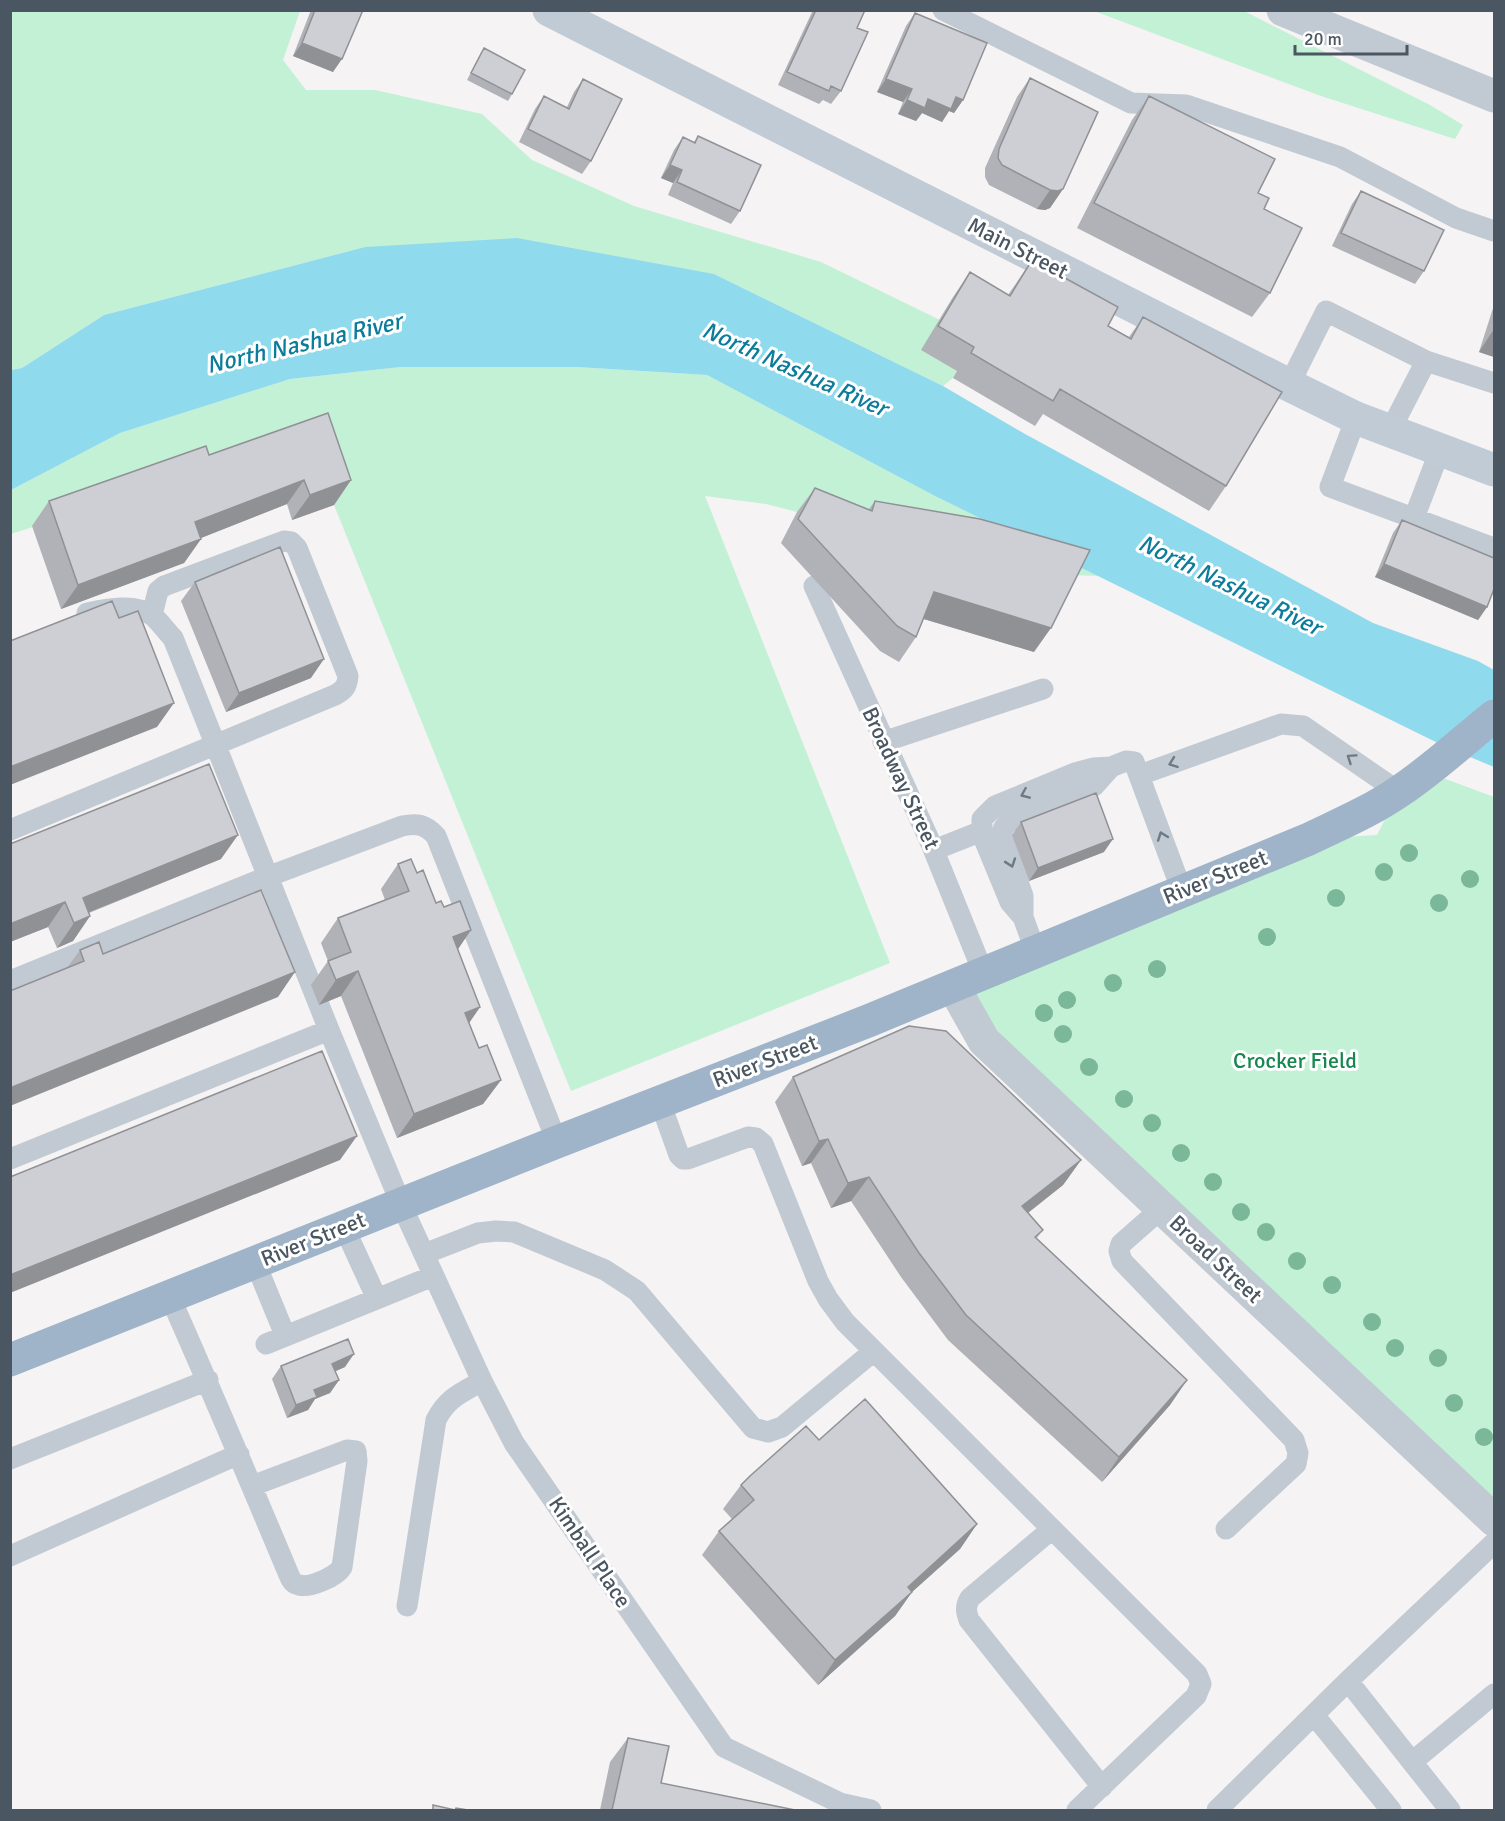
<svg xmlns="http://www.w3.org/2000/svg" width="1505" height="1821" font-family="Signika,sans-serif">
  <rect width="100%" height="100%" fill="#f5f3f3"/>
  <path fill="#c3f1d5" d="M10 11H300L283 60 306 90H375L482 114 532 160 634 206 821 262 940 320 957 371 953 378 943 386 714 274 365 247 104 315 22 368 11 370Z
    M1094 11H1244L1430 105 1463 125 1455 139 1321 96Z
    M401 367H577L707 375 933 495 1099 576 1072 575 855 535 797 512 766 504 705 496 890 963 571 1091 334 505 311 438 11 534V490L120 433 290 379Z
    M1427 772 1494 797V1520L984 1041 953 986 1309 839 1377 835 1399 792Z"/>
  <path fill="#90daee" d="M517 238 714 274 943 386 1025 434 1373 623 1478 661 1494 670V767L1446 747 933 495 707 375 577 367H401L290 379 120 433 11 490V370L22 368 104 315 365 247Z"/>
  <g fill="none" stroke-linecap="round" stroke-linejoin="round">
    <path stroke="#c1cad2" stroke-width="21" d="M943 10 1131 103 1186 105 1340 157 1456 218 1494 231
      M1289 385 1326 311 1426 361 1494 383
      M1356 418 1330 487 1494 548
      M1390 431 1426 361
      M1414 518 1440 450
      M814 586 932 846 983 972
      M87 613C107 609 135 603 153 616 160 622 166 631 173 638L329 1030 401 1204 482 1381 514 1443 724 1747 840 1803 871 1810
      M883 742 1043 689
      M1140 775 1281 724 1303 726 1399 792
      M10 830 335 695C344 690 347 687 348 676L297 548 291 542 284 541 164 586 158 591 152 615
      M934 850 982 831
      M1023 916V896L1003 839C1001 831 1003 827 1010 821L1094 786 1111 767
      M1035 950 1023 917 1010 902 984 839 982 831V819L995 806 1075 773 1094 768 1111 767 1126 761 1134 762 1182 891
      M10 981 267 877 402 826C417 823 425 824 436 836L557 1142
      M660 1102 679 1155 683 1159H688L748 1137 756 1138 763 1144 818 1281 828 1299 845 1322 1197 1674 1201 1684 1196 1696 1077 1810
      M10 1159 329 1030
      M1162 1208 1121 1244 1119 1251 1122 1261 1294 1440 1298 1453 1296 1464 1226 1529
      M344 1227 377 1299
      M424 1254 478 1233 496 1231 514 1232 605 1270 637 1291 753 1428 768 1432 782 1427 874 1351
      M255 1262 285 1335
      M170 1297C211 1389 250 1482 289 1575 291 1580 293 1584 299 1585 310 1588 336 1577 342 1567L357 1461 356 1451 347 1450 252 1486
      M266 1344 433 1276
      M10 1459 208 1380
      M1052 1529 970 1598C965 1606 966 1612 969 1620L1102 1787
      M10 1556 239 1454
      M407 1606 436 1420C447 1398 461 1393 482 1381
      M1348 1681 1450 1810
      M1314 1715 1391 1810
      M1412 1762 1494 1694
      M1217 1810 1348 1681 1494 1543"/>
    <path stroke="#c1cad2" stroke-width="33" d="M1283 10 1494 96
      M953 986 984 1041 1494 1520"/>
    <path stroke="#c1cbd6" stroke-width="33" d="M549 10 1289 385 1356 418 1494 470"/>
    <path stroke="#9fb4c9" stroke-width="33" d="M10 1360 557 1142 868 1021 1309 839C1340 824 1371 811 1400 791 1433 769 1463 741 1494 716"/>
  </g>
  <g fill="#7bb799">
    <circle cx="1409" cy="853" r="9"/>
    <circle cx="1384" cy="872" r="9"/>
    <circle cx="1470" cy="879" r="9"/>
    <circle cx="1336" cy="898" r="9"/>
    <circle cx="1439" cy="903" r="9"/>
    <circle cx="1267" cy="937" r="9"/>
    <circle cx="1157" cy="969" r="9"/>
    <circle cx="1113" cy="983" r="9"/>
    <circle cx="1067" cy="1000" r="9"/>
    <circle cx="1044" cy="1013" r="9"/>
    <circle cx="1063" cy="1034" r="9"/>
    <circle cx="1089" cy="1067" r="9"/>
    <circle cx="1124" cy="1099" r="9"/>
    <circle cx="1152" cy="1123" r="9"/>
    <circle cx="1181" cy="1153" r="9"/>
    <circle cx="1213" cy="1182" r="9"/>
    <circle cx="1241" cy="1212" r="9"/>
    <circle cx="1266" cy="1232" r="9"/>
    <circle cx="1297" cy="1261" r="9"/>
    <circle cx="1332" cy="1285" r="9"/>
    <circle cx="1372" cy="1322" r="9"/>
    <circle cx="1395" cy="1348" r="9"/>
    <circle cx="1438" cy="1358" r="9"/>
    <circle cx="1454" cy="1403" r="9"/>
    <circle cx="1484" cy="1437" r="9"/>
  </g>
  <path fill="#b0b2b7" d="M311 10H363L333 72 293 56Z
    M813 10H865L857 28 841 91 831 104 823 100 819 104 778 85Z
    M915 13 963 100 954 113 949 111 942 122 922 113 916 121 898 114 903 102 877 92 906 26Z
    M484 48 512 94 508 101 467 80 480 55Z
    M1030 78 1063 189 1050 208 1045 210 1037 209 989 185 985 177V168L1017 97Z
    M583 79 591 161 582 174 519 142 535 109 544 96 567 107 574 92Z
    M1149 96 1258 193 1270 293 1252 317 1077 228 1132 120Z
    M698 136 740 211 731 224 668 195 673 183 661 178 674 150 683 137 694 142Z
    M1361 191 1424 271 1415 284 1332 246 1352 204Z
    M1032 260 1108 326 1129 337 1143 317 1226 486 1209 511 1043 414 1035 426 953 378 957 371 921 350 953 297 970 272 1008 295Z
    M1494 305V357L1479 352Z
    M209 455 351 480 334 505 292 520 287 504 201 538V539L184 563 61 609 32 526 49 501Z
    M815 488 869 509 875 501 1034 652 924 619 916 637 899 662 880 651 781 543 797 512Z
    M1402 520 1487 607 1478 620 1375 577 1393 533Z
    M195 582 311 678 226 712 181 601Z
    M1021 822 1104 852 1029 881 1012 835Z
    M10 844 221 859 89 913 90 916 73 941 57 948 48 927 10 942Z
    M398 864 417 873 436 903 444 907 471 930 457 950 480 1007 469 1023 479 1048 501 1080 483 1104 397 1138 341 996 319 1005 311 985 328 961 321 943 338 918 385 900 381 889Z
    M80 950 103 954 278 997 67 968Z
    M793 1077 1081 1160 1063 1185 1028 1213 1043 1230 1036 1239 1187 1380 1170 1405 1102 1482 948 1340 901 1277 851 1201 831 1208 811 1163 802 1166 775 1102Z
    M281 1366 345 1367 335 1371 339 1380 330 1393 315 1399 308 1410 287 1418 272 1379Z
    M819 1440 977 1524 960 1549 912 1592 895 1616 818 1685 702 1555 719 1531 732 1519 723 1509 741 1485Z
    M628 1738 661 1783 795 1810H600L610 1762Z"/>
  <path fill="#909195" d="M302 43 342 59 333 72 293 56Z
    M886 79 912 89 903 102 877 92Z
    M956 97 963 100 954 113 949 111 942 122 922 113 916 121 898 114 907 100Z
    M670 165 682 170 673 183 661 178Z
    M1063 189 1050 208 1045 210 1037 209 1050 190Z
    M1494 329V357L1479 352Z
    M304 480 287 504 178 547 195 522Z
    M351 480 334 505 292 520 310 495Z
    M201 539 184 563 61 609 78 585Z
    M1384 564 1487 607 1478 620 1375 577Z
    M934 592 1051 628 1034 652 917 617Z
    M324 659 311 678 226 712 239 693Z
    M174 703 157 727 10 785V767Z
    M238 835 221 859 72 919 83 898Z
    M1113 839 1104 852 1029 881 1038 868Z
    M65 902 48 927 10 942V924Z
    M90 916 73 941 57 948 74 923Z
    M471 930 454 955 453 937Z
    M358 971 341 996 319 1005 336 980Z
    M295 972 278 997 10 1106V1088Z
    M480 1007 463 1032 465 1013Z
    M501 1080 483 1104 397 1138 414 1114Z
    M357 1136 340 1160 10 1293V1275Z
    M828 1139 811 1163 802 1166 819 1141Z
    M1081 1160 1063 1185 1005 1231 1022 1206Z
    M869 1177 851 1201 831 1208 848 1183Z
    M354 1354 345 1367 323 1377 332 1364Z
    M339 1380 330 1393 315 1399 308 1410 287 1418 296 1405 314 1390Z
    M1187 1380 1170 1405 1102 1482 1119 1457Z
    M977 1524 960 1549 912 1592 895 1616 818 1685 835 1660 908 1587Z"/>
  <path fill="#cdcfd5" stroke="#909195" stroke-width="1.5" d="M315 10H363L342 59 302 43Z
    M816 10H865L857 28 868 32 841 91 831 86 829 91 787 72Z
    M915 13 987 43 963 100 956 97 951 109 928 99 925 108 907 100 912 89 886 79Z
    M484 48 525 70 512 94 471 73Z
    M1030 78 1098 112 1063 189 1058 191 1050 190 1002 165 998 158 999 149Z
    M583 79 622 99 591 161 528 129 544 96 569 109Z
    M1149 96 1275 159 1258 193 1269 198 1264 209 1302 228 1270 293 1094 203Z
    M698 136 761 165 740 211 677 182 682 170 670 165 683 137 695 143Z
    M1361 191 1444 230 1424 271 1341 233Z
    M1032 260 1118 307 1108 326 1131 339 1143 317 1282 392 1226 486 1060 389 1053 401 971 353 974 347 938 326 970 272 1010 296Z
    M328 413 351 480 310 495 304 480 195 522 201 539 78 585 49 501 206 446 209 455Z
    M815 488 872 511 875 501 980 519 1090 550 1051 628 934 592 916 637 897 626 798 519Z
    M1402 520 1494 558V589L1487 607 1384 564Z
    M280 547 324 659 239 693 195 582Z
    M112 601 119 618 138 611 174 703 10 767V641Z
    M209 764 238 835 83 898 90 916 74 923 65 902 10 924V844Z
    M1096 793 1113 839 1038 868 1021 822Z
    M411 859 417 873 423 870 436 903 441 901 444 907 460 901 471 930 453 937 480 1007 465 1013 479 1048 487 1045 501 1080 414 1114 358 971 336 980 328 961 351 952 338 918 409 891 398 864Z
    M261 890 295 972 10 1088V991L84 961 80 950 99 942 103 954Z
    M909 1026 946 1031 1081 1160 1022 1206 1043 1230 1035 1237 1187 1380 1119 1457 966 1315 919 1253 869 1177 848 1183 828 1139 819 1141 793 1077Z
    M322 1051 357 1136 10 1275V1177Z
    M348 1339 354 1354 332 1364 339 1380 314 1390 317 1397 296 1405 281 1366Z
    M865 1399 977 1524 908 1587 912 1592 835 1660 719 1531 754 1500 741 1485 750 1476 806 1426 819 1440Z
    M628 1738 669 1746 661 1783 795 1810H612Z
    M433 1805 455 1810 456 1808 468 1810H433Z"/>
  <defs><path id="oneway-chevron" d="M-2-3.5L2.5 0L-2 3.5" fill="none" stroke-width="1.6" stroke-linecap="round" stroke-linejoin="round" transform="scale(1.5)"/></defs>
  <g stroke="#6e7983">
    <use href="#oneway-chevron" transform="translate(1351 758) rotate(-146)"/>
    <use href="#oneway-chevron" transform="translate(1173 763) rotate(160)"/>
    <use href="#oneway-chevron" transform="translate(1025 794) rotate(157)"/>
    <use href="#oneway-chevron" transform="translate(1162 836) rotate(-110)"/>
    <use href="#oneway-chevron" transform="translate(1011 863) rotate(71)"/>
  </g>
  <g text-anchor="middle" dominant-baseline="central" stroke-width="6" stroke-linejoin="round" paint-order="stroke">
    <g font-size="22" fill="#4a5661" stroke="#fff">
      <text transform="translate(1018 248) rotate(27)">Main Street</text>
      <text transform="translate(901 778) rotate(65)">Broadway Street</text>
      <text transform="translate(1215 877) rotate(-22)">River Street</text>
      <text transform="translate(765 1061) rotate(-21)">River Street</text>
      <text transform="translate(313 1239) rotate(-22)">River Street</text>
      <text transform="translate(1216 1259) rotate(43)">Broad Street</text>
      <text transform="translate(590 1552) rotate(56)">Kimball Place</text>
    </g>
    <g font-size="22" fill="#17864f" stroke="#fff">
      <text x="1295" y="1060">Crocker Field</text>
    </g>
    <g font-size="24" font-style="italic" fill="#0c7c9b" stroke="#fff">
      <text transform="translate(304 343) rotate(-13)">North Nashua River</text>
      <text transform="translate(795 369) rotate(24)">North Nashua River</text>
      <text transform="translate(1230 585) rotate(26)">North Nashua River</text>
    </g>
  </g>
  <rect width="1505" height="1821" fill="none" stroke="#4a5661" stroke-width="24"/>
  <path d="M1295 45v9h112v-9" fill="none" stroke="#4a5661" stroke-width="3"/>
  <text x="1304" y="45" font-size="18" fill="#4a5661" stroke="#ffffff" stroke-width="4.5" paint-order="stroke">20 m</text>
</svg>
